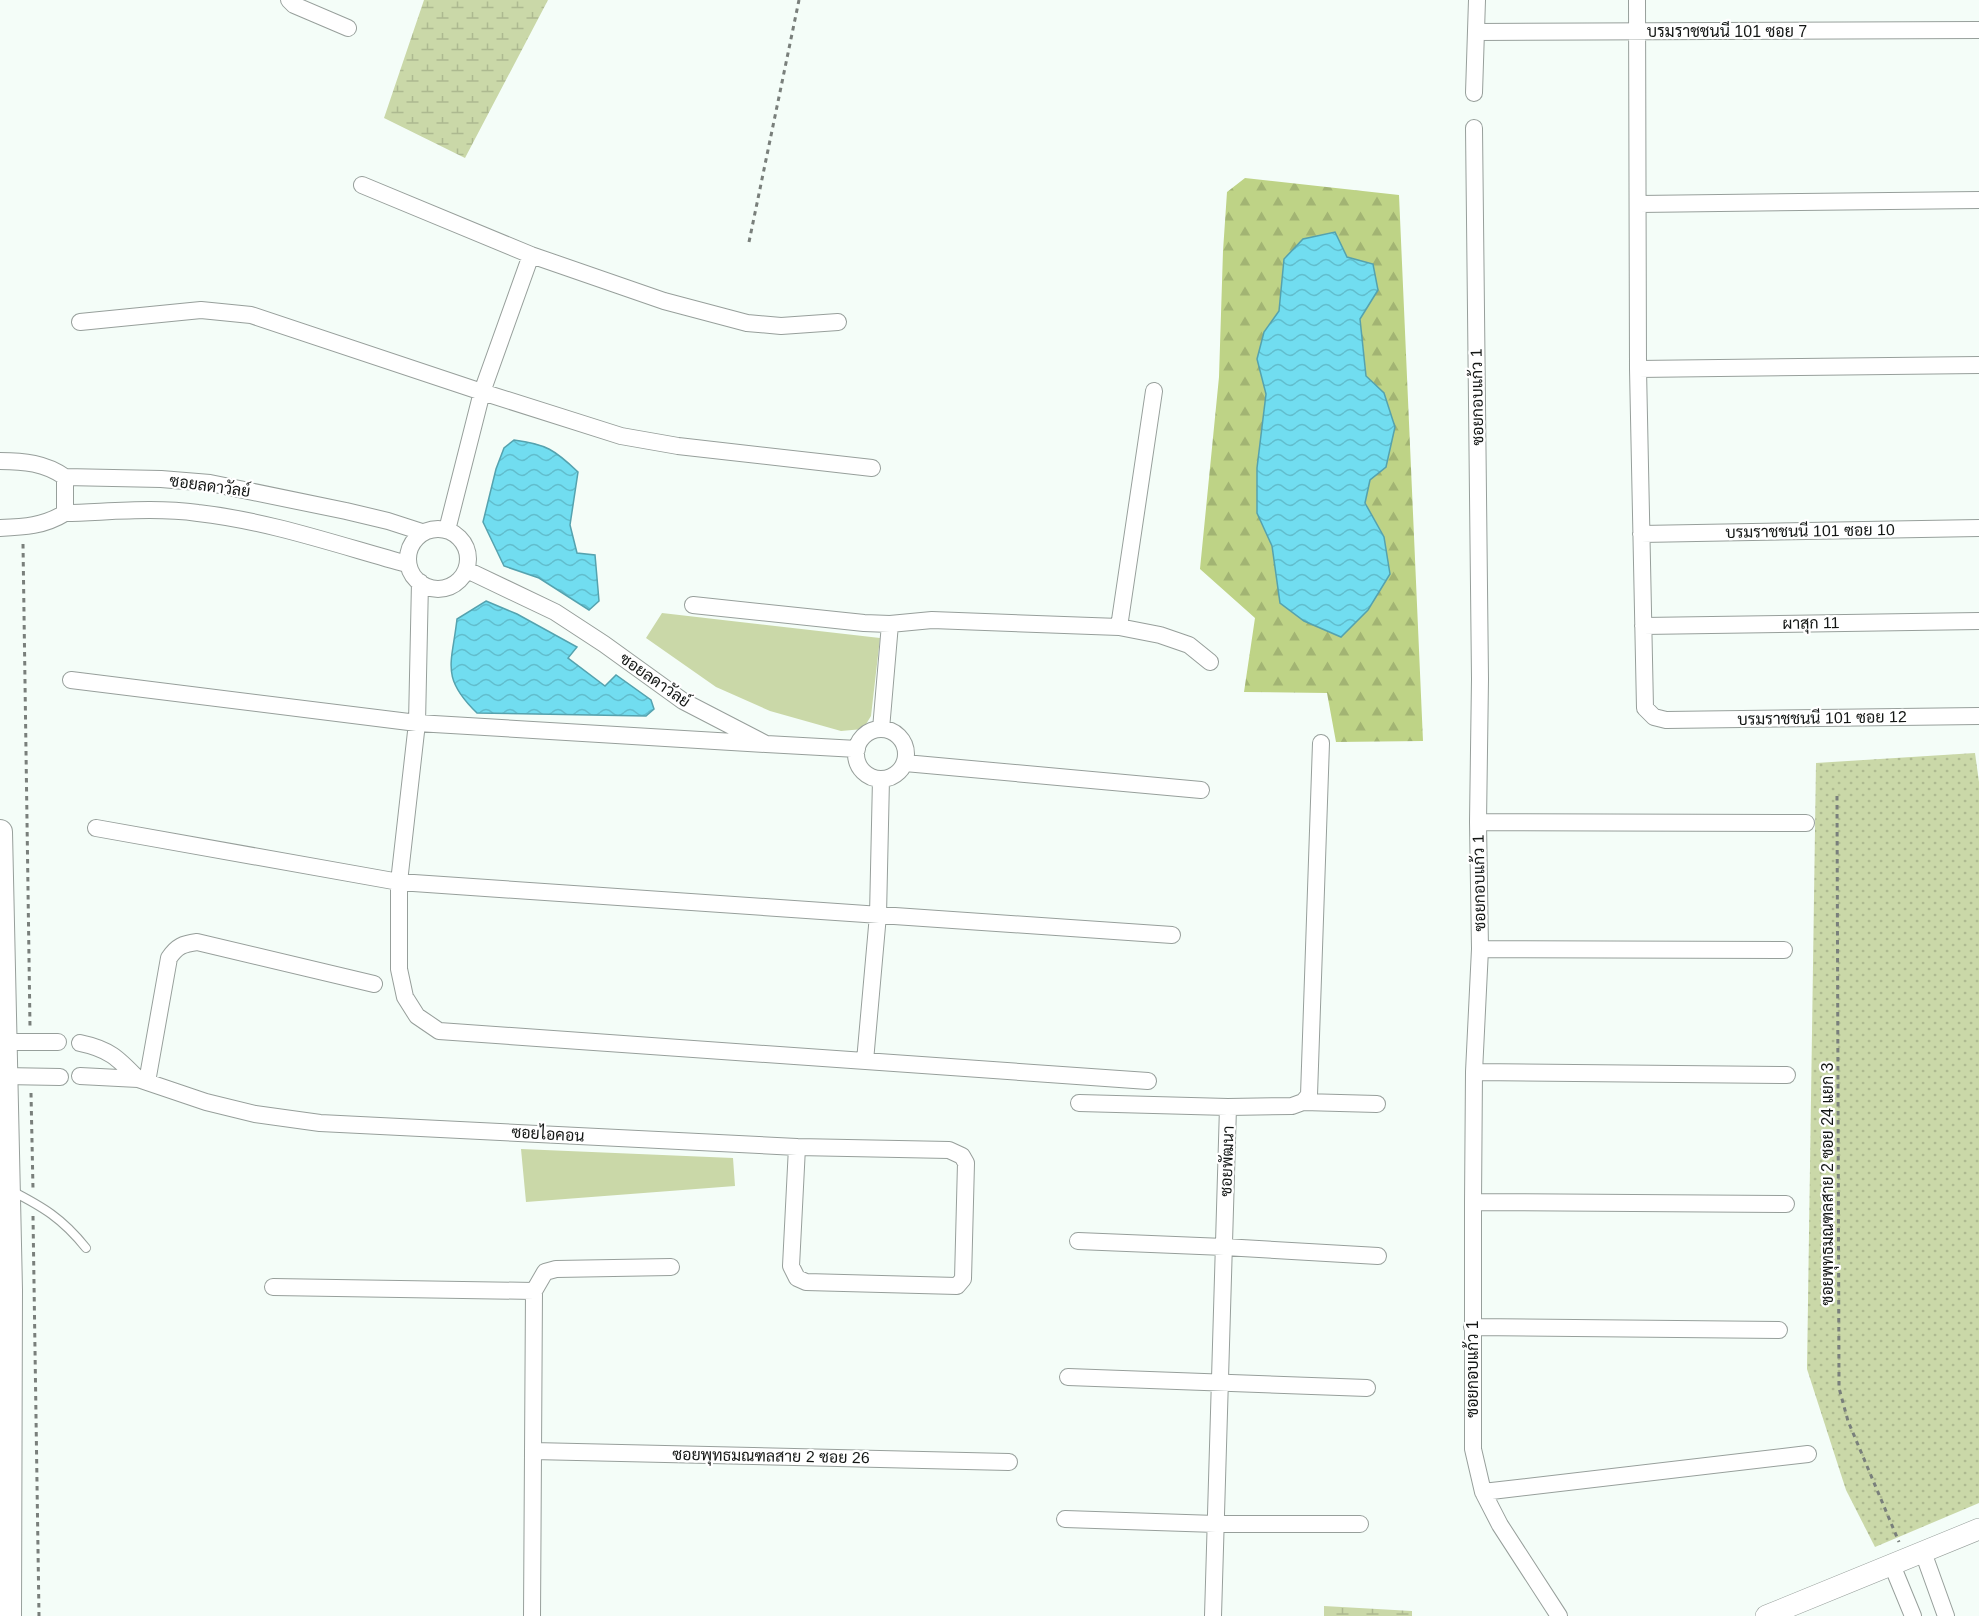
<svg xmlns="http://www.w3.org/2000/svg" width="1979" height="1616" font-family="Helvetica,Sarabun,sans-serif">
  <defs>
    <pattern id="grass-dots" width="8" height="8" patternUnits="userSpaceOnUse" patternTransform="scale(1.5)"><rect width="8" height="8" fill="#cad8a8"/><path d="M2 2h.1M6 6h.1" fill="none" stroke="#adb990" stroke-width="1.8" stroke-linecap="round"/></pattern>
    <pattern id="forest-firs" width="22" height="20" patternUnits="userSpaceOnUse" patternTransform="scale(1.5)"><rect width="22" height="20" fill="#bed386"/><path d="M5 1l3.5 6h-7zM16 11l3.5 6h-7z" fill="#a2b473"/></pattern>
    <pattern id="wetland-marsh" width="20" height="14" patternUnits="userSpaceOnUse" patternTransform="scale(1.5)"><rect width="20" height="14" fill="#cad8a8"/><path d="M1 5h8M5 5V1M11 12h8M15 12V8" fill="none" stroke="#adb990"/></pattern>
    <pattern id="water-waves" width="16" height="10" patternUnits="userSpaceOnUse" patternTransform="scale(1.5)"><rect width="16" height="10" fill="#71ddf0"/><path d="M0 5q4-4 8 0t8 0" fill="none" stroke="#61bdcd"/></pattern>
  </defs>
  <rect width="100%" height="100%" fill="#f4fdf8"/>
  <path fill="url(#grass-dots)" d="M1975 753 1979 782V1503L1875 1547 1846 1490 1807 1369 1816 763Z"/>
  <path fill="url(#forest-firs)" fill-rule="evenodd" d="M1245 178 1399 195 1423 741 1336 742 1327 693 1244 692 1255 618 1200 569 1219 377 1223 251 1227 192ZM1284 259 1378 290 1360 319 1366 376 1384 393 1386 467 1370 480 1365 503 1384 537 1280 603 1272 546 1257 513V468L1266 394 1264 332 1279 311Z"/>
  <path fill="url(#wetland-marsh)" d="M424 0H548L465 158 384 118Z
    M1324 1606 1412 1611V1616H1324Z"/>
  <path fill="#cad8a8" d="M662 613 880 638 871 716 863 729 841 731 770 711 716 687 646 638Z
    M521 1149 733 1158 735 1186 526 1202Z"/>
  <path fill="url(#water-waves)" stroke="#55a2ae" stroke-width="1.5" d="M1335 232 1347 257 1373 264 1378 290 1360 319 1366 376 1384 393 1395 427 1386 467 1370 480 1365 503 1384 537 1390 574 1368 610 1341 637 1304 621 1280 603 1272 546 1257 513V468L1266 394 1257 359 1264 332 1279 311 1284 259 1303 239Z
    M514 440C546 444 555 450 578 472L570 525 577 553 595 555 599 601 589 610 539 578 504 566 483 522 496 469 504 448Z
    M486 601 517 614 577 647 568 658 605 686 616 675 651 700 654 709 646 716 477 713C440 677 452 664 457 619Z"/>
  <g fill="none" stroke-linecap="round" stroke-linejoin="round">
    <defs>
      <path id="service" d="M10 1190C43 1207 62 1218 86 1248"/>
      <path id="minor" d="M289 0 294 5 348 28
        M1637 0 1638 369 1645 708 1654 717 1666 720 1979 716
        M1476 32 1979 30
        M1474 93 1477 0
        M1474 128 1480 679 1478 822 1480 949 1474 1072 1473 1202V1449L1483 1492 1500 1525 1559 1616
        M362 185 531 255 664 301 747 323 781 326 838 322
        M1639 204 1979 200
        M80 322 201 310 251 315 482 392 621 436 678 446 872 468
        M1638 369 1979 365
        M0 461C24 461 45 463 65 477L161 479 210 483 346 511 388 521 422 532
        M65 477V513
        M0 528C24 527 44 526 65 513 109 512 154 507 198 513 269 521 338 545 407 564
        M408 559a30 30 0 1 1 60 0a30 30 0 1 1-60 0Z
        M447 530 482 392 531 255
        M1641 534 1979 528
        M467 570 555 612 604 644 683 701 766 744 857 749
        M420 582 417 723 399 882V969L405 997 417 1016 439 1031 1148 1081
        M693 605 864 623 890 624 932 620 1119 627 1160 635 1189 645 1210 662
        M1643 626 1979 621
        M1119 627 1154 391
        M71 680 417 723 766 744
        M881 729 890 624
        M856 754a25 25 0 1 1 50 0a25 25 0 1 1-50 0Z
        M905 763 1201 790
        M1478 822 1806 823
        M96 828 399 882 1172 935
        M1480 949 1784 950
        M3 1042H58
        M80 1043C109 1049 118 1058 138 1079
        M865 1061 878 915 881 779
        M1474 1072 1787 1075
        M4 1076 60 1077
        M80 1076 138 1079 206 1102 255 1114 320 1123 797 1147 949 1150 962 1156 966 1163 963 1279 957 1286 806 1282 797 1278 791 1266 797 1147
        M147 1082 169 958C177 946 183 944 197 942L374 984
        M1303 1102 1377 1104
        M1079 1103 1228 1107
        M1473 1202 1786 1204
        M1078 1241 1224 1247 1378 1256
        M273 1287 534 1291
        M1472 1327 1779 1330
        M1068 1377 1367 1388
        M533 1451 1009 1462
        M1483 1492 1808 1454
        M1065 1519 1216 1524H1360
        M1923 1552 1946 1616
        M1892 1565 1913 1616
        M532 1616 534 1291 545 1272 556 1269 671 1267
        M1213 1616 1228 1107 1292 1106 1303 1102 1309 1095 1321 743"/>
      <path id="tertiary" d="M1766 1616 1979 1529"/>
      <path id="secondary" d="M0 832 10 1290 9 1616"/>
    </defs>
    <use href="#service" stroke="#979f9b" stroke-width="10"/>
    <use href="#minor" stroke="#979f9b" stroke-width="18"/>
    <use href="#tertiary" stroke="#979f9b" stroke-width="22"/>
    <use href="#secondary" stroke="#979f9b" stroke-width="26"/>
    <path stroke="#797f7b" stroke-width="3" stroke-dasharray="4.5 4.5" stroke-linecap="butt" d="M749 242 799 0
      M23 544 30 1027
      M1837 796 1839 1388 1848 1421 1899 1542
      M31 1093 33 1189
      M33 1216 39 1616"/>
    <use href="#service" stroke="#fff" stroke-width="8"/>
    <use href="#minor" stroke="#fff" stroke-width="16"/>
    <use href="#tertiary" stroke="#fff" stroke-width="21"/>
    <use href="#secondary" stroke="#fff" stroke-width="24"/>
  </g>
  <g text-anchor="middle" dominant-baseline="central" stroke-width="4.5" stroke-linejoin="round" paint-order="stroke">
    <g font-size="16" fill="#141715" stroke="#fff">
      <text x="1727" y="31">บรมราชชนนี 101 ซอย 7</text>
      <text transform="translate(1477 397) rotate(-91)">ซอยกอบแก้ว 1</text>
      <text transform="translate(210 486) rotate(8)">ซอยลดาวัลย์</text>
      <text transform="translate(1810 531) rotate(-1)">บรมราชชนนี 101 ซอย 10</text>
      <text transform="translate(1811 623) rotate(-1)">ผาสุก 11</text>
      <text transform="translate(655 680) rotate(35)">ซอยลดาวัลย์</text>
      <text transform="translate(1822 718) rotate(-1)">บรมราชชนนี 101 ซอย 12</text>
      <text transform="translate(1479 883) rotate(-91)">ซอยกอบแก้ว 1</text>
      <text transform="translate(548 1134) rotate(3)">ซอยไอคอน</text>
      <text transform="translate(1227 1161) rotate(-88)">ซอยพัฒนา</text>
      <text transform="translate(1827 1184) rotate(-90)">ซอยพุทธมณฑลสาย 2 ซอย 24 แยก 3</text>
      <text transform="translate(1472 1369) rotate(-90)">ซอยกอบแก้ว 1</text>
      <text transform="translate(771 1456) rotate(1)">ซอยพุทธมณฑลสาย 2 ซอย 26</text>
    </g>
  </g>
</svg>
